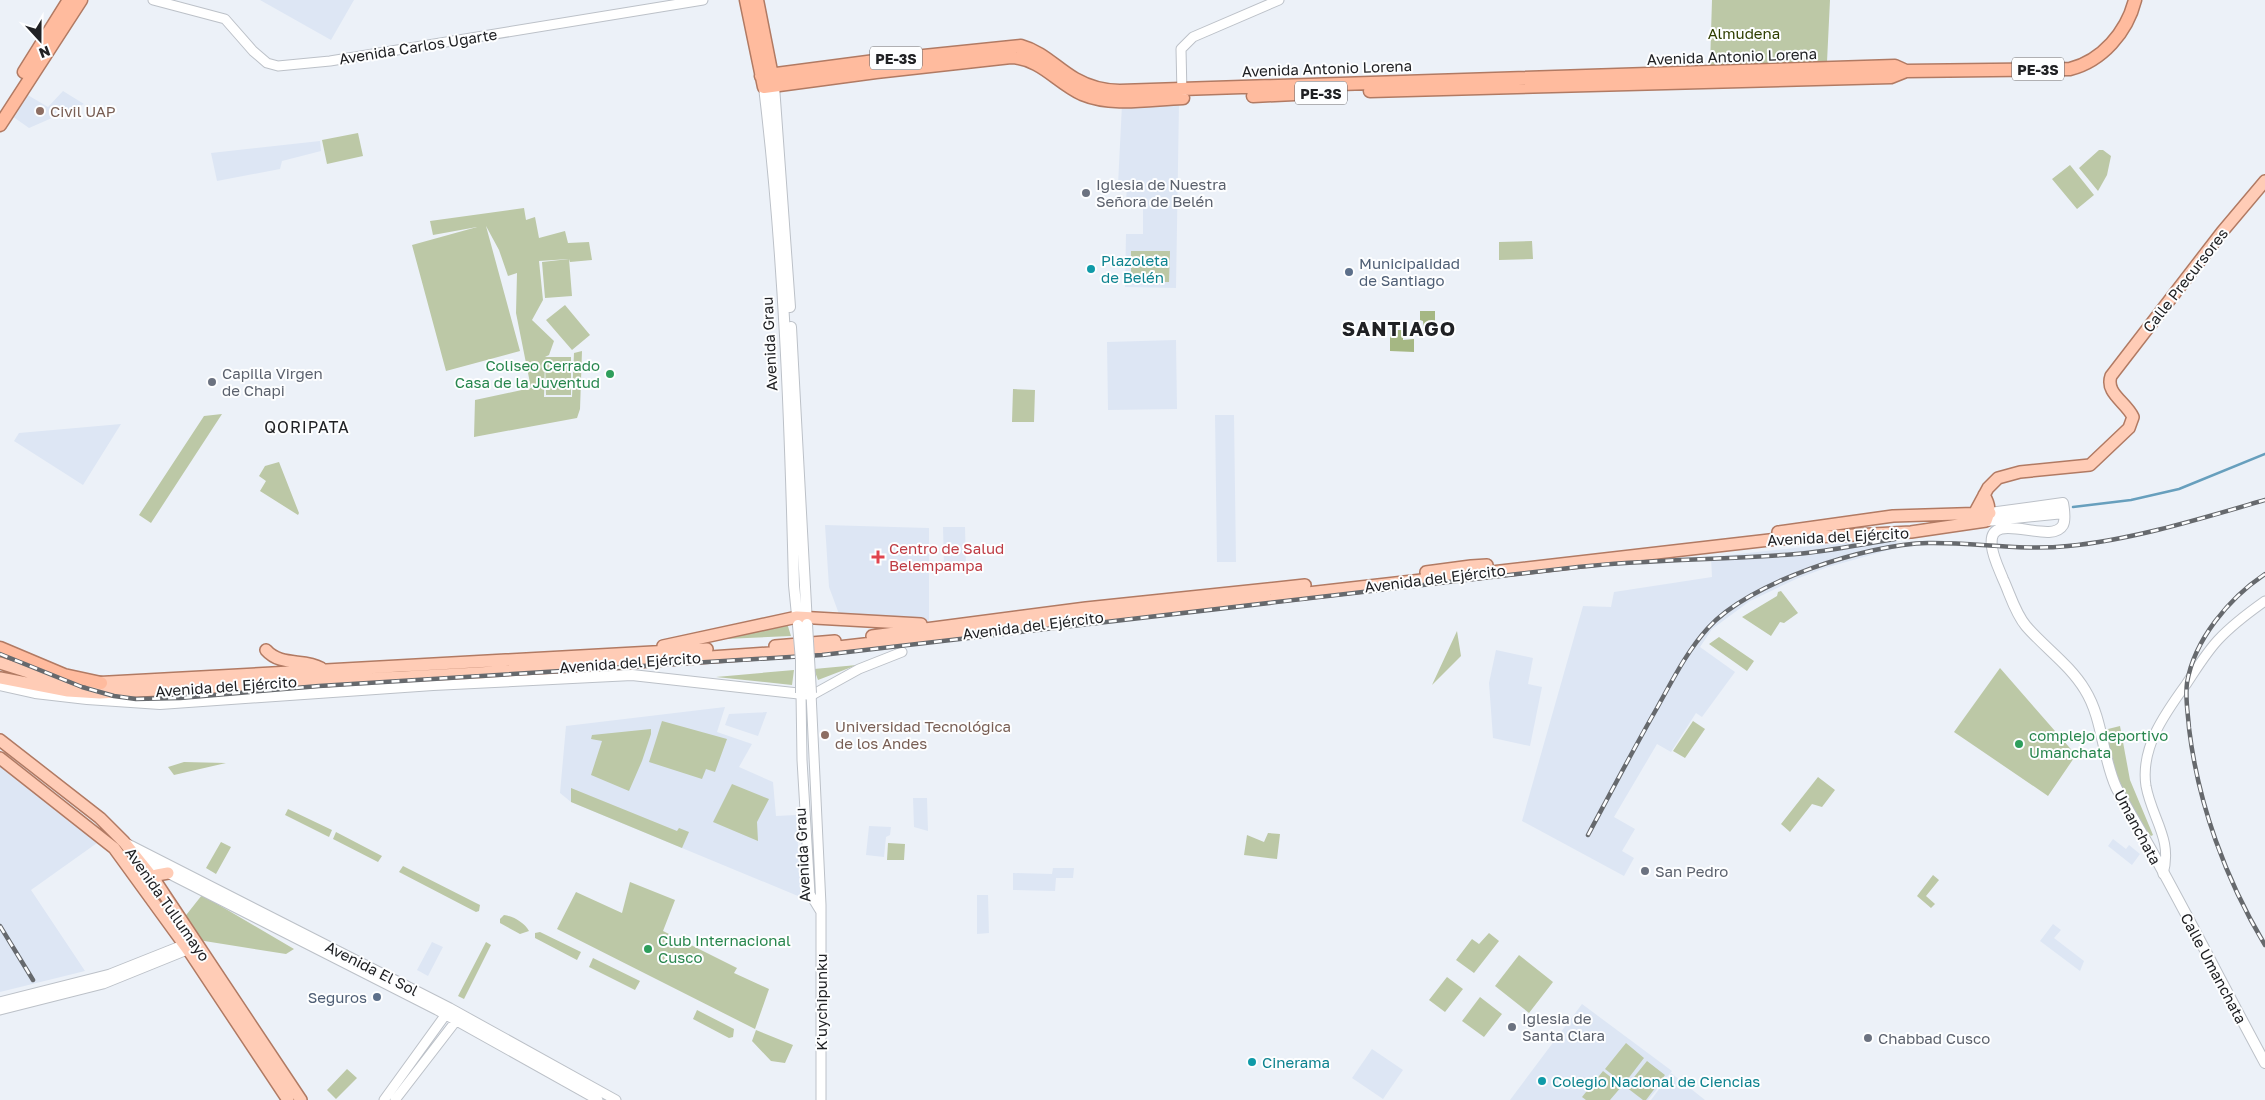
<svg xmlns="http://www.w3.org/2000/svg" width="2265" height="1100" font-family="'Golos Text',sans-serif">
  <rect width="100%" height="100%" fill="#ecf1f8"/>
  <path fill="#dde6f4" d="M260 0H354L331 40Z
    M63 91 84 104 29 128 12 116 26 94 48 107Z
    M1179 103 1176 288 1125 287 1126 234H1143V203H1126L1127 185H1118L1122 104Z
    M320 141 321 151 282 161 280 169 217 181 211 153Z
    M1176 340 1177 409 1108 410 1107 342Z
    M1215 415H1234L1236 562H1217Z
    M121 424 83 485 14 441 19 433Z
    M825 525 929 528V621L839 614 829 587Z
    M943 527H965L966 566 944 567Z
    M1897 537 1896 548 1828 567 1796 579 1750 601 1712 629 1700 647 1735 672 1702 717 1696 713 1671 752 1657 744 1614 817 1635 829 1622 851 1634 858 1624 876 1522 821 1583 606 1611 607 1614 592 1712 577 1711 557Z
    M1496 650 1533 658 1528 684 1542 687 1530 746 1493 738 1489 683Z
    M725 707 717 732 752 744 739 767 773 782 776 816 796 815 801 894 798 896 571 802 560 793 566 726Z
    M767 712 758 736 725 725 729 714Z
    M0 763 97 843 31 890 85 971 0 992Z
    M913 798H927L928 831 914 827Z
    M869 826 891 827 890 835 886 837 884 857 866 855Z
    M2113 839 2126 849 2129 845 2140 854 2132 865 2108 846Z
    M1053 868H1074L1073 878H1056L1055 891 1013 890V873L1052 874Z
    M977 895H988L989 933 977 934Z
    M2053 924 2061 930 2054 938 2084 961 2080 971 2040 941Z
    M432 942 443 947 428 976 417 970Z
    M1582 1004 1672 1071 1648 1100H1510Z
    M1372 1049 1403 1070 1383 1099 1352 1078Z
    M1671 1073 1705 1100H1651Z"/>
  <path fill="#bcc8a6" d="M1712 0H1830L1827 62 1710 66Z
    M358 133 363 156 327 164 322 140Z
    M2099 150H2103L2111 156 2107 175 2098 191 2079 168Z
    M2070 165 2094 195 2077 209 2052 179Z
    M524 208 526 220 535 217 539 238 565 231 568 243 589 242 592 260 570 262 569 259 539 261 543 300 532 320 554 341 549 355 545 357H571V395H546L545 359 544 397H572L574 353 582 351 580 409 577 418 474 437 475 400 531 388 516 313 517 273 508 276 499 250 486 226 520 351 446 371 412 245 477 227 433 235 430 221Z
    M1532 241 1533 259 1499 260V242Z
    M1131 251H1170L1169 282H1131Z
    M569 259 572 296 545 298 542 262Z
    M565 305 590 335 572 350 546 320Z
    M1013 389 1035 390 1034 422H1012Z
    M222 414 151 523 139 515 204 416Z
    M279 462 299 513 298 515 260 491 266 481 259 476 265 466Z
    M1781 591 1798 613 1784 623 1780 622 1771 636 1742 617 1777 596 1778 592Z
    M787 623 791 636 703 640Z
    M1457 631 1461 656 1432 685Z
    M1719 637 1754 661 1747 671 1709 644Z
    M857 665 818 680 814 669Z
    M2000 668 2076 755 2048 796 1954 732Z
    M794 670 792 685 716 677Z
    M662 721 727 739 715 772 706 769 702 779 649 762Z
    M1693 721 1705 729 1685 758 1673 751Z
    M2120 726 2130 780 2153 835 2151 836 2145 830 2118 781 2104 730Z
    M651 729V734L642 761 629 791 591 775 602 741 591 739 592 735Z
    M184 762 226 763 174 775 168 767Z
    M1818 777 1835 790 1822 807 1812 804 1790 832 1781 824Z
    M732 784 769 799 757 822 758 841 713 822Z
    M571 788 677 831 679 828 689 832 682 848 571 802Z
    M288 809 332 830 329 837 285 815Z
    M336 832 382 856 378 862 333 839Z
    M1268 833 1280 834 1277 859 1244 855 1247 835 1264 842Z
    M221 842 231 847 216 874 206 868Z
    M888 843 905 844 904 860H887Z
    M403 866 480 905 479 911 476 912 399 872Z
    M1933 875 1939 880 1926 896 1935 904 1931 908 1917 896Z
    M630 882 675 900 663 931 737 968 734 973 769 989 755 1029 557 929 576 892 622 913Z
    M202 895 294 949 286 954 198 940 183 919Z
    M504 915C513 916 525 923 529 931L520 934 500 923V919Z
    M540 932 581 952 577 960 535 938V933Z
    M1489 933 1499 941 1474 973 1456 960 1472 939 1479 944Z
    M486 942 491 945 464 999 458 996Z
    M1519 955 1553 982 1529 1013 1495 986Z
    M593 958 640 981 635 990 589 967Z
    M1447 977 1463 989 1445 1012 1429 1000Z
    M1480 997 1502 1014 1484 1037 1462 1021Z
    M697 1010 734 1029 733 1037 729 1038 693 1019Z
    M756 1030 793 1045 785 1063 771 1061 752 1041Z
    M1626 1043 1644 1058 1624 1084 1605 1069Z
    M1647 1061 1665 1075 1646 1100H1643L1626 1087Z
    M347 1069 357 1078 336 1099 327 1090Z
    M1603 1071 1622 1086 1610 1100H1586L1582 1097Z"/>
  <path fill="#a5b783" d="M1420 311H1435V331H1424L1423 321 1420 320Z
    M1390 330H1403V340L1414 339V352L1390 351Z"/>
  <g fill="none" stroke-linecap="round" stroke-linejoin="round">
    <path stroke="#679fbd" stroke-width="2.5" d="M2073 507 2131 500 2179 489 2265 454"/>
    <defs>
      <path id="tertiary" d="M153 0 225 19 253 51 267 63 278 66 330 61 703 0
        M1182 94 1181 49 1193 37 1279 0
        M801 693 802 760 810 894 821 912
        M811 693 821 905V1100
        M812 695 859 669 902 652
        M124 842 450 1008 616 1100
        M138 858 437 1010 598 1100
        M2163 874C2173 839 2152 819 2146 786 2140 747 2166 712 2187 683 2197 668 2206 653 2218 640 2232 625 2248 613 2265 601
        M0 1002 110 974 188 943
        M0 1010 103 984 192 948
        M384 1100 449 1010
        M395 1100 459 1017"/>
      <path id="secondary" d="M774 86 790 307
        M764 87C784 252 790 419 794 585L798 625
        M791 327 807 624
        M1990 513 2063 503C2064 509 2066 519 2063 525 2051 547 1986 506 1992 547 1993 557 1999 569 2003 579 2010 594 2015 613 2026 626 2045 648 2070 665 2085 690 2103 719 2102 756 2116 787 2126 807 2138 826 2149 846 2189 918 2226 991 2265 1063
        M1986 521 2064 513
        M0 685 35 693 87 699 160 704 433 685 632 675 812 695"/>
      <path id="primary" d="M1975 518 1974 514 1988 488 1998 478 2020 472 2090 465 2129 428 2133 417C2126 402 2105 393 2111 376L2222 232 2265 181
        M1778 532 1893 516 1990 513
        M1426 572 1471 566 1487 565
        M872 636 1086 608 1305 585
        M663 646 797 617 921 624
        M775 646 835 641
        M266 650C281 667 304 658 321 668
        M0 663 44 677 75 683
        M0 678 68 691 100 693 479 673 812 650 1778 539 1911 532 1986 521C1990 511 1990 505 1984 495
        M91 683 707 649
        M0 740 100 818 124 842 156 882 301 1100
        M0 758 114 848 191 954 288 1100
        M156 882 157 875 168 873"/>
      <path id="trunk" d="M746 0 764 87 876 72 1011 57C1042 59 1056 82 1082 94 1113 107 1151 99 1183 98
        M757 0 773 81
        M24 72 69 0
        M761 76 875 61 1021 46C1043 52 1056 68 1075 79 1089 87 1104 91 1120 91L1895 66 1906 71 2070 69C2102 61 2127 32 2135 0
        M1370 91 1891 77 1906 71
        M1253 96 1315 93
        M0 125 81 0
        M0 648 64 675 101 683"/>
    </defs>
    <use href="#tertiary" stroke="#bcc1c8" stroke-width="11"/>
    <use href="#secondary" stroke="#bcc1c8" stroke-width="12"/>
    <use href="#primary" stroke="#b17a63" stroke-width="14"/>
    <use href="#trunk" stroke="#b17a63" stroke-width="15"/>
    <use href="#tertiary" stroke="#fff" stroke-width="9"/>
    <use href="#secondary" stroke="#fff" stroke-width="10"/>
    <use href="#primary" stroke="#ffccb6" stroke-width="11"/>
    <use href="#trunk" stroke="#ffbb9e" stroke-width="12"/>
    <defs>
      <path id="rail" d="M2265 574C2229 598 2194 640 2187 683 2185 698 2188 713 2189 728 2198 804 2226 880 2265 945
        M0 654 82 687 114 696 136 699 180 698 319 686 822 655 1578 567C1651 559 1724 560 1796 554 1830 551 1862 544 1895 539
        M1588 835C1611 792 1633 750 1657 708 1672 681 1687 651 1708 628 1749 582 1867 544 1928 543 1974 542 2021 551 2068 546 2132 540 2203 518 2265 500
        M0 926 33 980"/>
    </defs>
    <use href="#rail" stroke="#66696d" stroke-width="4.5"/>
    <use href="#rail" stroke="#fdfeff" stroke-width="2.5" stroke-dasharray="8" stroke-linecap="butt"/>
    <defs>
      <path id="secondary-bridge" d="M807 624 811 693
        M798 625 801 660V693"/>
    </defs>
    <use href="#secondary-bridge" stroke="#bcc1c8" stroke-width="12" stroke-linecap="butt"/>
    <use href="#secondary-bridge" stroke="#fff" stroke-width="10"/>
  </g>
  <g fill="#8d6e63" stroke="#fdfeff" stroke-width="2">
    <circle cx="40" cy="111" r="5"/>
    <circle cx="825" cy="735" r="5"/>
  </g>
  <g fill="#6b7280" stroke="#fdfeff" stroke-width="2">
    <circle cx="1086" cy="193" r="5"/>
    <circle cx="212" cy="382" r="5"/>
    <circle cx="1645" cy="871" r="5"/>
    <circle cx="1512" cy="1027" r="5"/>
    <circle cx="1868" cy="1038" r="5"/>
  </g>
  <g fill="#0f9aa8" stroke="#fdfeff" stroke-width="2">
    <circle cx="1091" cy="269" r="5"/>
    <circle cx="1252" cy="1062" r="5"/>
    <circle cx="1542" cy="1081" r="5"/>
  </g>
  <g fill="#5c6f8a" stroke="#fdfeff" stroke-width="2">
    <circle cx="1349" cy="272" r="5"/>
    <circle cx="377" cy="997" r="5"/>
  </g>
  <g fill="#2e9e5b" stroke="#fdfeff" stroke-width="2">
    <circle cx="610" cy="374" r="5"/>
    <circle cx="2019" cy="744" r="5"/>
    <circle cx="648" cy="949" r="5"/>
  </g>
  <path fill="#e0444e" stroke="#fdfeff" stroke-width="2" d="M875.5 549.5h5v5h5v5h-5v5h-5v-5h-5v-5h5z"/>
  <g text-anchor="middle" dominant-baseline="central" stroke-width="4" stroke-linejoin="round" paint-order="stroke">
    <g fill="#fdfeff" stroke="#626366" stroke-width="1">
      <rect x="870" y="46.5" width="52" height="23" rx="4"/>
      <rect x="2012" y="57.5" width="52" height="23" rx="4"/>
      <rect x="1295" y="81.5" width="52" height="23" rx="4"/>
    </g>
    <g font-size="14" font-weight="bold" fill="#202124">
      <text x="896" y="58">PE-3S</text>
      <text x="2038" y="69">PE-3S</text>
      <text x="1321" y="93">PE-3S</text>
    </g>
    <g font-size="15" fill="#2f3e00" stroke="#fdfeff">
      <text x="1744" y="33">Almudena</text>
    </g>
    <g font-size="15" fill="#202124" stroke="#fdfeff">
      <text transform="translate(418 46) rotate(-9)">Avenida Carlos Ugarte</text>
      <text transform="translate(1732 56) rotate(-2)">Avenida Antonio Lorena</text>
      <text transform="translate(1327 68) rotate(-2)">Avenida Antonio Lorena</text>
      <text transform="translate(2185 280) rotate(-52)">Calle Precursores</text>
      <text transform="translate(769 344) rotate(-93)">Avenida Grau</text>
      <text transform="translate(1838 536) rotate(-3)">Avenida del Ejército</text>
      <text transform="translate(1435 578) rotate(-7)">Avenida del Ejército</text>
      <text transform="translate(1033 625) rotate(-7)">Avenida del Ejército</text>
      <text transform="translate(630 662) rotate(-4)">Avenida del Ejército</text>
      <text transform="translate(226 686) rotate(-4)">Avenida del Ejército</text>
      <text transform="translate(2138 827) rotate(62)">Umanchata</text>
      <text transform="translate(802 855) rotate(-93)">Avenida Grau</text>
      <text transform="translate(168 904) rotate(55)">Avenida Tullumayo</text>
      <text transform="translate(372 968) rotate(27)">Avenida El Sol</text>
      <text transform="translate(2214 968) rotate(62)">Calle Umanchata</text>
      <text transform="translate(821 1002) rotate(-90)">K'uychipunku</text>
    </g>
    <g font-size="15" fill="#785e54" stroke="#fdfeff" text-anchor="start">
      <text x="50" y="111">Civil UAP</text>
      <text x="835" y="726">Universidad Tecnológica<tspan x="835" dy="17">de los Andes</tspan></text>
    </g>
    <g font-size="15" fill="#5b616d" stroke="#fdfeff" text-anchor="start">
      <text x="1096" y="184">Iglesia de Nuestra<tspan x="1096" dy="17">Señora de Belén</tspan></text>
      <text x="222" y="373">Capilla Virgen<tspan x="222" dy="17">de Chapi</tspan></text>
      <text x="1655" y="871">San Pedro</text>
      <text x="1522" y="1018">Iglesia de<tspan x="1522" dy="17">Santa Clara</tspan></text>
      <text x="1878" y="1038">Chabbad Cusco</text>
    </g>
    <g font-size="15" fill="#0d838f" stroke="#fdfeff" text-anchor="start">
      <text x="1101" y="260">Plazoleta<tspan x="1101" dy="17">de Belén</tspan></text>
      <text x="1262" y="1062">Cinerama</text>
      <text x="1552" y="1081">Colegio Nacional de Ciencias</text>
    </g>
    <g font-size="15" fill="#4e5e75" stroke="#fdfeff" text-anchor="start">
      <text x="1359" y="263">Municipalidad<tspan x="1359" dy="17">de Santiago</tspan></text>
      <text x="367" y="997" text-anchor="end">Seguros</text>
    </g>
    <g font-size="15" fill="#27864d" stroke="#fdfeff" text-anchor="start">
      <text x="600" y="365" text-anchor="end">Coliseo Cerrado<tspan x="600" dy="17">Casa de la Juventud</tspan></text>
      <text x="2029" y="735">complejo deportivo<tspan x="2029" dy="17">Umanchata</tspan></text>
      <text x="658" y="940">Club Internacional<tspan x="658" dy="17">Cusco</tspan></text>
    </g>
    <g font-size="15" fill="#be3a42" stroke="#fdfeff" text-anchor="start">
      <text x="889" y="548">Centro de Salud<tspan x="889" dy="17">Belempampa</tspan></text>
    </g>
    <g font-size="16" letter-spacing="1" fill="#202124" stroke="#fdfeff">
      <text x="307" y="427">QORIPATA</text>
    </g>
    <g font-size="20" font-weight="bold" letter-spacing="1" fill="#202124" stroke="#fdfeff">
      <text x="1399" y="328">SANTIAGO</text>
    </g>
  </g>
  <g transform="translate(40 40) rotate(159)" stroke="#fdfeff" stroke-width="4" paint-order="stroke">
  <path d="M0-4L9 19L0 12L-9 19Z" fill="#202124"/>
  <text y="-8" font-size="14" font-weight="bold" text-anchor="middle" fill="#202124">N</text>
  </g>
</svg>
